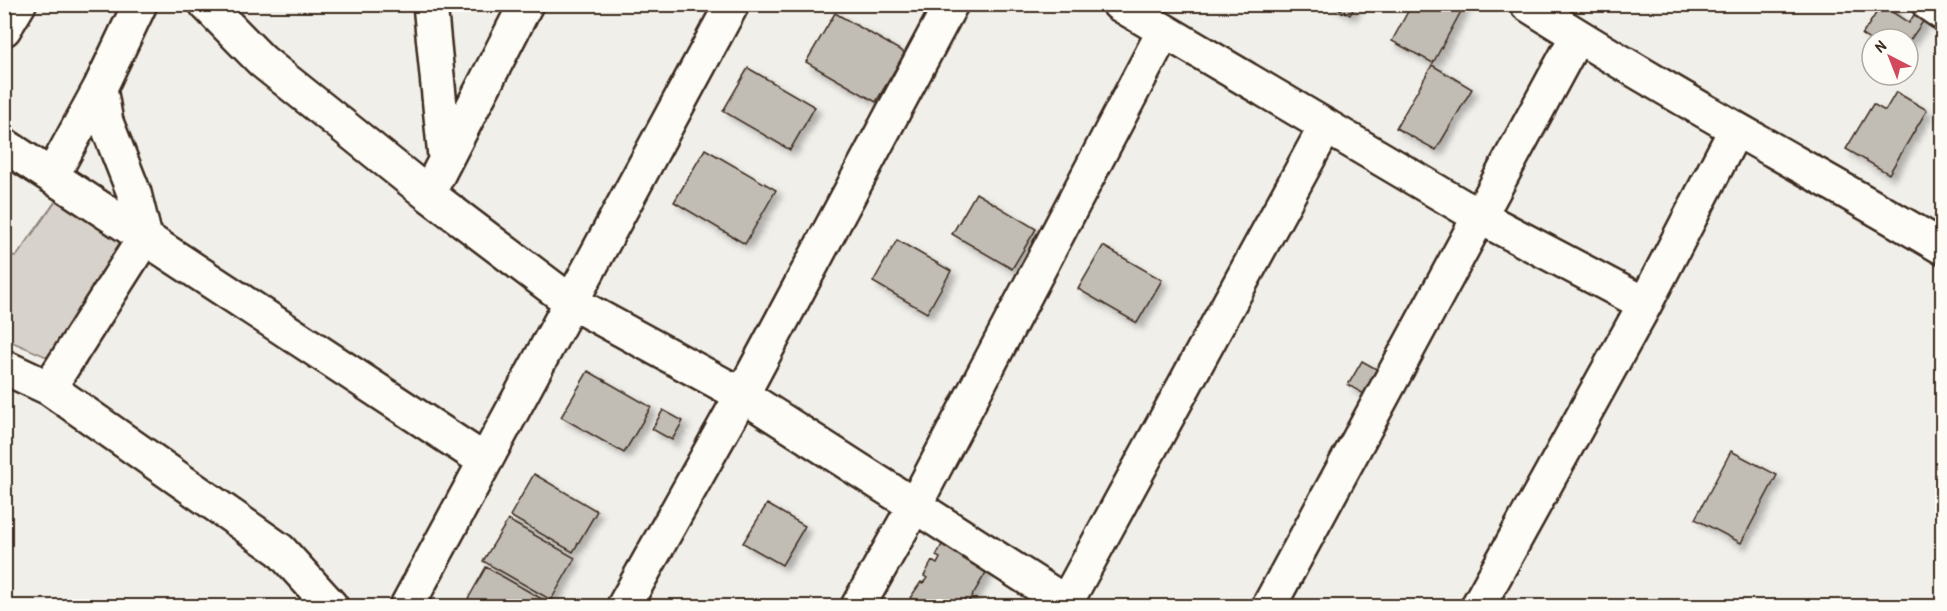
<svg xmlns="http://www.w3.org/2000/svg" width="1947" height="611" font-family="'Patrick Hand',sans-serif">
  <defs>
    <filter id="shadow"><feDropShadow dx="5.5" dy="5.5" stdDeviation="3" flood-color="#0004"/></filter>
  </defs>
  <rect width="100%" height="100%" fill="#f1efea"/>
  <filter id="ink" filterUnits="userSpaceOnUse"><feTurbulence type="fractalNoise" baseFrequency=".0167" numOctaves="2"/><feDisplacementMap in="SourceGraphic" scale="12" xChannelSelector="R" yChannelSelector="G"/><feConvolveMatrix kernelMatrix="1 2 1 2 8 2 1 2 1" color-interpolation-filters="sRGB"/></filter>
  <g filter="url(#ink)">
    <path fill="#d7d2cc" stroke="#897e75" stroke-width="1.5" d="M64 189 159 216 82 372 5 339 4 252 16 257Z"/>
    <path fill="#c1bcb4" stroke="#3b2a1e" stroke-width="1.5" filter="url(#shadow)" d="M1330 4H1356L1350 15Z
      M1412 4H1465L1433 63 1392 41Z
      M1882 4H1896L1892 12 1909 23 1917 10 1927 16 1908 43V39H1872V60L1863 54 1871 41 1862 35Z
      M835 13 905 53 876 102 806 62Z
      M1432 65 1472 89 1436 150 1396 128Z
      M748 68 815 107 790 150 723 111Z
      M1896 92 1927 110 1889 174 1846 149 1873 104 1885 111Z
      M705 149 776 190 745 244 674 202Z
      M976 193 1036 229 1012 269 952 234Z
      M897 240 951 271 927 313 873 282Z
      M1103 246 1162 280 1137 323 1078 289Z
      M1362 361 1398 381 1384 405 1348 385Z
      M588 371 651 407 624 453 561 417Z
      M663 410 683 421 672 440 652 429Z
      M1731 451 1777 475 1741 543 1695 519Z
      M534 474 597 511 573 552 510 516Z
      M767 504 805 526 782 565 743 543Z
      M508 520 575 558 551 600 483 561Z
      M947 535 993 561 966 606 959 602 956 606H925L910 598 921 582 923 583 927 578 924 576 932 561 937 564 940 558 936 556Z
      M486 567 547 602 544 606H464Z"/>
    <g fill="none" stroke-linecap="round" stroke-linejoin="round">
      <defs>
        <path id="minor" d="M206 4 262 61 428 194 571 302 742 395 1071 606
          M430 4 445 157
          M1119 4 1480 217 1645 304
          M1527 4C1662 90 1804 166 1942 247
          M1929 4 1942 13
          M4 29 19 4
          M4 145 485 461
          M52 176 100 88
          M428 194 526 4
          M4 367 49 388 280 550 331 606
          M49 388 145 237 134 193 106 122 100 88 140 4
          M407 606 732 4
          M624 606 742 395 951 4
          M858 606 915 505 1164 31
          M1064 606 1326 126
          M1269 606 1577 36
          M1478 606 1645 304 1736 129"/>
      </defs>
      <use href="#minor" stroke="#3b2a1e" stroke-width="38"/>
      <use href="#minor" stroke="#fdfcf7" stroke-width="33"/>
    </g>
  </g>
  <rect width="1947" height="611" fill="none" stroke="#fdfcf7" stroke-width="24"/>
  <rect x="12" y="12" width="1923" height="587" fill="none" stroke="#3b2a1e" stroke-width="2" filter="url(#ink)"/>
  <g transform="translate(1890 57) rotate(318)"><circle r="28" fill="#fdfcf7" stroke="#afa8a0" stroke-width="1.5"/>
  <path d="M0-4.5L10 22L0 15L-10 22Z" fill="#d1495b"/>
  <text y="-9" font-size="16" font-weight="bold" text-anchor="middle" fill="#3b2a1e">N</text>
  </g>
</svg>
